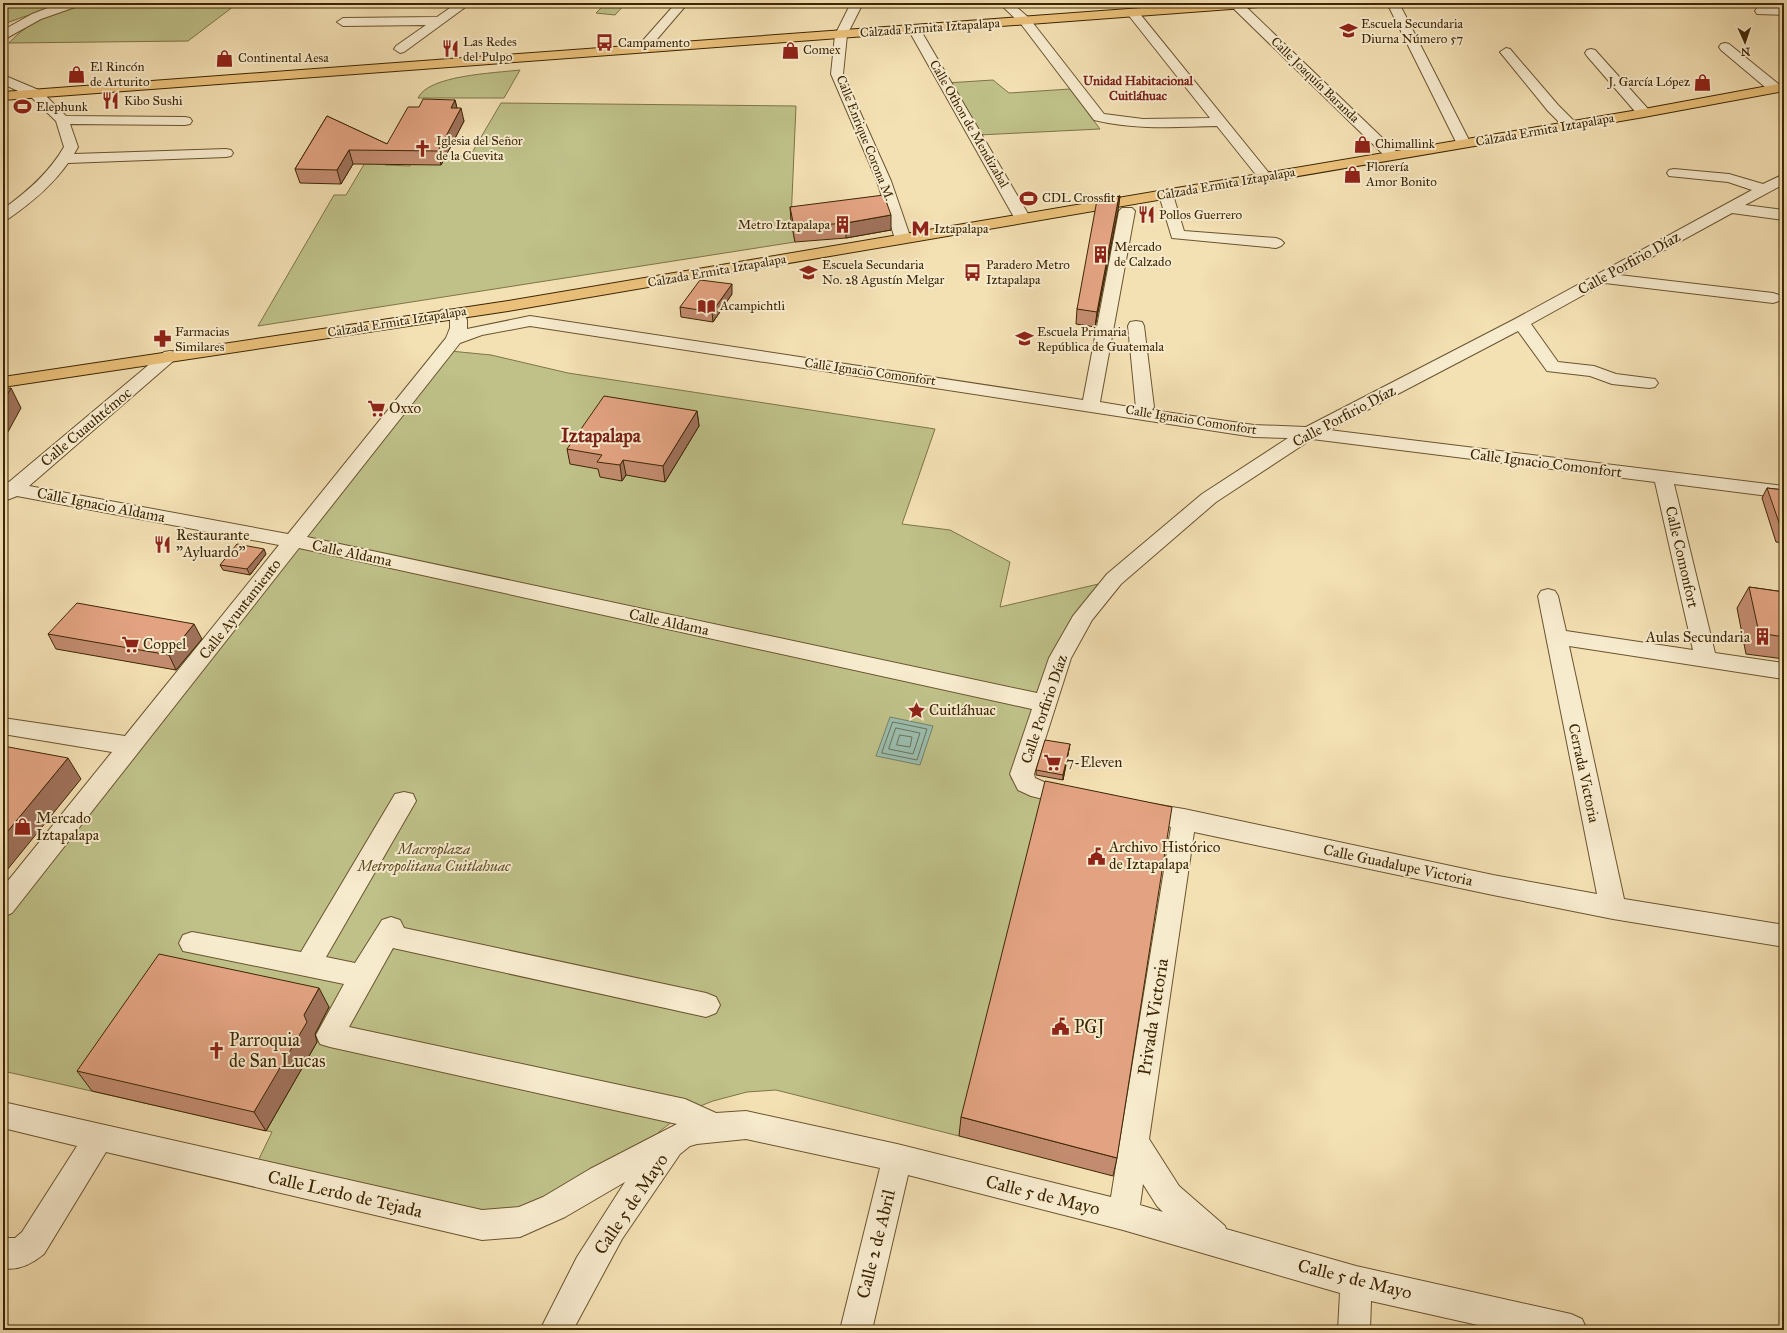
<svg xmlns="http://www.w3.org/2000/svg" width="1787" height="1333" font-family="'IM FELL Great Primer',serif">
  <rect width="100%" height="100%" fill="#f3e0b3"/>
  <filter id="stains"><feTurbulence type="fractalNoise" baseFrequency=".005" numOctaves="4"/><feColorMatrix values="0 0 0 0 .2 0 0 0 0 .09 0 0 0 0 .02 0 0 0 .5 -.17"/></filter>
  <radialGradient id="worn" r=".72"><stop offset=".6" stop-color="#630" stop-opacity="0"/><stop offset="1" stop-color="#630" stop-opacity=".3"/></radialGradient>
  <path fill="#bfc189" stroke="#7e7446" d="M3 3H63L9 22 3 29Z
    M83 3H238L188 41 9 43C30 20 53 13 83 3Z
    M606 3H626L615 15 596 13Z
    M520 70 504 98H418C428 75 496 73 520 70Z
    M993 80 1009 93 1070 89 1100 129 979 135 946 83Z
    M501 103 796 106 791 221 795 242 258 326 334 195H346L376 144 397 145 385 165 410 166 412 161 445 156H470Z
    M450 351 491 355 568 373 935 429 902 524 950 530 1010 562 1000 607 1107 582 1039 702 1011 779 1044 797 959 1136 776 1090 747 1092 713 1101 685 1112 660 1131 636 1156 574 1190 494 1216 255 1167 272 1132 3 1071V921L141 748Z"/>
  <path fill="#9bbdae" stroke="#75816a" d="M890 717 933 726 920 765 876 756Z"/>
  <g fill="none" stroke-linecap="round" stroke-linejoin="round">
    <path stroke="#6c7258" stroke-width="1" d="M893 722 927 729 917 760 882 753Z
      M896 728 920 733 913 754 889 749Z
      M900 735 912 737 910 747 897 745Z"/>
    <defs>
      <path id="minor" d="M61 3H80L78 6 41 19 3 40V30L7 28 32 14Z
        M457 3H471L404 52 400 53 394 49 396 46 426 25 343 26 337 22 343 18 437 17Z
        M676 3H688L646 52H638L636 49 638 46Z
        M851 3H863L847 35 843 74 891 181 911 239 908 242H898L895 239 877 181 831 74 835 35Z
        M999 3H1012L1029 18 1104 114 1143 119 1210 118 1126 12 1128 9H1136L1273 178 1271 181H1261L1217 126C1175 127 1135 130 1094 120L1021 24Z
        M1232 3H1242L1398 153 1400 156 1398 159H1388L1233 8 1231 5Z
        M1387 3H1399L1471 144 1469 147H1459L1457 144Z
        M1761 7H1784V15L1757 14 1755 11 1757 8Z
        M914 25 920 29 1031 219 1028 222H1018L1015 219 908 29Z
        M1725 43 1729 44 1781 86 1783 89 1781 92H1771L1721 50 1719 47 1721 44Z
        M1506 48 1510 49 1558 105 1576 123 1578 126 1576 129H1566L1548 111 1500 52Z
        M1591 49 1595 50 1649 110 1651 113 1649 116H1639L1587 56 1585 53 1587 50Z
        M3 75 41 91 66 116 185 117 190 118 192 121 190 124 185 125 70 124 78 147 74 154 226 149 231 150 233 153 231 156 226 157 68 163C52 186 31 203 8 219L3 221V209C27 192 49 173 64 147L56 121 31 97 3 84Z
        M1674 169 1729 174 1763 184 1784 174V184L1745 205 1784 210V220L1732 213 1619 275 1773 293 1779 295 1781 298 1779 301 1773 303 1605 283 1531 324 1558 362 1594 366 1616 374 1655 379 1658 383 1655 387 1649 388 1612 384 1590 376 1547 371 1518 331 1329 430 1784 486V498L1674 484 1715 653 1784 663V679L1569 646 1624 899 1784 925V947L1613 919 1493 895 1194 832 1149 1139 1179 1186 1225 1226 1226 1229 1356 1266 1571 1314 1582 1319 1587 1330H1500L1371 1301 1370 1330H1338L1340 1293 1123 1230 908 1175 872 1330H840L880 1168 746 1139 697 1144 690 1146 680 1154 622 1239 573 1330H540L577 1257 625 1182 565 1217 520 1237 482 1240 106 1152 44 1254C32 1264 18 1271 3 1268V1238H15L22 1232 77 1146 3 1128V1102L482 1210 519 1207 543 1197 590 1169 677 1124 330 1047 320 1044 316 1035 344 984 183 951 179 943 183 935 192 932 301 952 395 794 404 792 413 794 416 801 326 957 355 963 382 920 391 917 400 920 404 928 706 993 716 997 720 1005 716 1013 706 1017 393 948 349 1027 685 1099 716 1113 746 1111 897 1144 1111 1197 1171 827 1132 818 1129 811 1132 804 1141 802 1184 809 1493 875 1597 894 1538 596 1541 591 1548 589 1555 591 1558 596 1566 631 1693 650 1655 482 1312 439 1216 502 1121 584 1092 620 1071 658 1034 774 1035 778 1044 782 1080 790 1084 797 1080 804 1072 806 1031 796 1018 790 1010 774 1032 709 299 548 12 913 3 917V887L112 752 3 734V718L125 736 279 545 17 496 7 500 3 499V481L9 482 164 352 170 351 176 352 179 356 29 486 288 534 446 338 450 328V320L441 318 439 314 441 310 447 309 464 313 467 320V329L530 316 1083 400 1119 211 1122 208H1132L1135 211 1100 402 1136 408 1128 326 1130 322 1136 321 1142 322 1144 326 1154 407 1152 410 1254 425 1306 427 1515 319 1752 190 1728 182 1669 176 1667 173 1669 170ZM530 326 1254 437 1288 438 1202 494 1107 574 1073 616 1049 658 1037 693 307 537 460 343 482 335ZM1143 1184 1157 1206 1163 1212 1140 1205Z
        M1166 191 1171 192 1173 195 1184 231 1276 238 1281 240 1284 243 1281 246 1276 248 1172 238 1159 195 1161 192Z"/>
      <path id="major" d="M1210 3H1264L1258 7 3 100V92Z
        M1784 83V91L1644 117 508 311 3 387V377L508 301 1644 109Z"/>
    </defs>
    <use href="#minor" stroke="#6a542f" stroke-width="2"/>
    <use href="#major" stroke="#3d2603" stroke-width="2"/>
    <use href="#minor" fill="#f7ebce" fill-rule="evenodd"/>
    <use href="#major" fill="#eac07a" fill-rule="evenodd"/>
  </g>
  <path fill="#c38c70" stroke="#3d2603" d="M455 100 457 108 464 121 441 165 353 164 341 184 300 183 295 169 327 116 387 144 419 107Z
    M1120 196 1118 210 1095 327 1076 324 1077 309Z
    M790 207 891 230 846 238 795 242 791 221Z
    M732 294 713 322 681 317 680 307Z
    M697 411 699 426 665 482 626 475 622 481 600 477 598 469 570 464 567 449Z
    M1767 488 1784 490V543L1776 542 1762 498Z
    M266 554 250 575 223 570 220 565Z
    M1749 587 1784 592V659L1746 654 1737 608Z
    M48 634 202 639 176 670 56 649Z
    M1069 749 1063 780 1036 775V770Z
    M329 1007 315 1034 317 1042 266 1131 92 1091 77 1071Z
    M961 1117 1117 1158 1113 1176 959 1136Z"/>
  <path fill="#9f725b" stroke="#3d2603" d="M455 100 458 113 451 108Z
    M461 108 464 121 441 165 438 151Z
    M349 150 353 164 341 184 337 170Z
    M1119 196H1120L1118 210 1095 327 1097 312Z
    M891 215V230L846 238V223Z
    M732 284V294L713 322 712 312Z
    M11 388 21 408 3 441V402Z
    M697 411 699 426 665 482 663 466Z
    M623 460 626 475 622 481 620 465Z
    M264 549 266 554 250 575 247 569Z
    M194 624 202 639 176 670 169 655Z
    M1070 744 1069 749 1063 780V775Z
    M68 758 81 779 3 875V837Z
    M319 988 329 1007 315 1034 317 1042 266 1131 254 1112 304 1015Z"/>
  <path fill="#e3a382" stroke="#3d2603" d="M423 99 455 100 451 108H461L438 151 349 150 337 170 295 169 327 116 387 144 408 107H419Z
    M884 195 891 215 846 223 794 227 790 207Z
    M1119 196 1097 312 1077 309 1097 200 1120 196Z
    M700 280 732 284 712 312 680 307Z
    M11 388 3 402V389Z
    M604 396 697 411 663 466 623 460 620 465 597 462 602 455 567 449Z
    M1767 488 1784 490V532L1782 531Z
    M237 544 264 549 247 569 220 565Z
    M1749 587 1784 592V637L1759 633Z
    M77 603 194 624 169 655 48 634Z
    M1045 740 1070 744 1063 775 1036 770Z
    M3 746 68 758 3 837Z
    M1045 781 1172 807 1117 1158 961 1117Z
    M159 954 319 988 304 1015 307 1022 254 1112 77 1071Z"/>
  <defs>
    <symbol id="school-bare" viewBox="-9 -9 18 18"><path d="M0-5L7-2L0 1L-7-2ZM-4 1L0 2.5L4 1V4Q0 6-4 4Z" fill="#8f2418" stroke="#f7ebce" stroke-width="2.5" paint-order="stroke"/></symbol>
    <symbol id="bus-bare" viewBox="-9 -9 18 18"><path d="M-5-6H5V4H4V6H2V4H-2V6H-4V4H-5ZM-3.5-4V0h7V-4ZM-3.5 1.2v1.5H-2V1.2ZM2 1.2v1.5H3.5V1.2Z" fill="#8f2418" stroke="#f7ebce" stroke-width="2.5" paint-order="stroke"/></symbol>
    <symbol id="restaurant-bare" viewBox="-9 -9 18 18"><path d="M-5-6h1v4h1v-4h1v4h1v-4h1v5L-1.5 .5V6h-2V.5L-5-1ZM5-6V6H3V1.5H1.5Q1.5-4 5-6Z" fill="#8f2418" stroke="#f7ebce" stroke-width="2.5" paint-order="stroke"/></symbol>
    <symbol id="shop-bare" viewBox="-9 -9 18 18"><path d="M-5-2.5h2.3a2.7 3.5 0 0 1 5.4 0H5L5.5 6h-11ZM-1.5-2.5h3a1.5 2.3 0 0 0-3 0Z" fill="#8f2418" stroke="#f7ebce" stroke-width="2.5" paint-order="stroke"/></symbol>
    <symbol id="stadium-bare" viewBox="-9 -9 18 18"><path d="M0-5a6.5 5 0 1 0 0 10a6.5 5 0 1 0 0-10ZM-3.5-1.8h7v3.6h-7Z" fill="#8f2418" stroke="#f7ebce" stroke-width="2.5" paint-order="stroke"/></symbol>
    <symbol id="church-bare" viewBox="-9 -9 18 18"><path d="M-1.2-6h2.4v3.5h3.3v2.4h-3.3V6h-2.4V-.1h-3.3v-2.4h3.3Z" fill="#8f2418" stroke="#f7ebce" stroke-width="2.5" paint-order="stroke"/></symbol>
    <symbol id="building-bare" viewBox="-9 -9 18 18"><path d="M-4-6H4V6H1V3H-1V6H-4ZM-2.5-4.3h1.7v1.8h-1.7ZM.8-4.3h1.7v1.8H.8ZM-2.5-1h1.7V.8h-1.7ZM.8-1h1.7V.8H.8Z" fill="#8f2418" stroke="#f7ebce" stroke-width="2.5" paint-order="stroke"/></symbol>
    <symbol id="metro-bare" viewBox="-9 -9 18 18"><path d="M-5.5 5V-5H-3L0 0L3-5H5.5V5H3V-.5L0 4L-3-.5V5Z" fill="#8f2418" stroke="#f7ebce" stroke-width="2.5" paint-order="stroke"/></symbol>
    <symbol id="library-bare" viewBox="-9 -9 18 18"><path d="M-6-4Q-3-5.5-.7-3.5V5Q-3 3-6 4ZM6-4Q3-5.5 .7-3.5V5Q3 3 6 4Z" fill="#8f2418" stroke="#f7ebce" stroke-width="2.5" paint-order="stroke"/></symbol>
    <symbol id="pharmacy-bare" viewBox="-9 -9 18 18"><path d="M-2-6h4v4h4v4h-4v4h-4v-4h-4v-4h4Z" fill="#8f2418" stroke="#f7ebce" stroke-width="2.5" paint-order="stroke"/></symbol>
    <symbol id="supermarket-bare" viewBox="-9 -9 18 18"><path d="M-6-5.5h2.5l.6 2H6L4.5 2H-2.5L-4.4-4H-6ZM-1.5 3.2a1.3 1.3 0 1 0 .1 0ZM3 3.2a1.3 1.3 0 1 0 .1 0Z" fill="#8f2418" stroke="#f7ebce" stroke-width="2.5" paint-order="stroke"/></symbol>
    <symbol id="sight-bare" viewBox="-9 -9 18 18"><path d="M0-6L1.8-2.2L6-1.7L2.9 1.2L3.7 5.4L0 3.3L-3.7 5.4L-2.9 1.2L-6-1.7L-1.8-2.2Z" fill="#8f2418" stroke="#f7ebce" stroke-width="2.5" paint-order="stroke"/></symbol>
    <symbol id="civic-bare" viewBox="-9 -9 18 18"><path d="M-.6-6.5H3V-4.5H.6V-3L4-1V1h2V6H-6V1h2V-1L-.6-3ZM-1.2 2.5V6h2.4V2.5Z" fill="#8f2418" stroke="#f7ebce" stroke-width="2.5" paint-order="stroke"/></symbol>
  </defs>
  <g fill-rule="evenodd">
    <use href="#school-bare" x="1336" y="18" width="25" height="25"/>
    <use href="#bus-bare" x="592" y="30" width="25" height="25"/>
    <use href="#restaurant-bare" x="438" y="36" width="25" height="25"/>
    <use href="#shop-bare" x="778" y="38" width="25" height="25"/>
    <use href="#shop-bare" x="212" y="46" width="25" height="25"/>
    <use href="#shop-bare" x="64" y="62" width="25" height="25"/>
    <use href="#shop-bare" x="1690" y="70" width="25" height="25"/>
    <use href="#restaurant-bare" x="98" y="88" width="25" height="25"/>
    <use href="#stadium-bare" x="10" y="94" width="25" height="25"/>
    <use href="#shop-bare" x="1350" y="132" width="25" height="25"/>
    <use href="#church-bare" x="410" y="136" width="25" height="25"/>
    <use href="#shop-bare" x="1340" y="162" width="25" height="25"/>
    <use href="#stadium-bare" x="1016" y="186" width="25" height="25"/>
    <use href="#restaurant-bare" x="1134" y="202" width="25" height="25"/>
    <use href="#building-bare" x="830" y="212" width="25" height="25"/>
    <use href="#metro-bare" x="908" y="216" width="25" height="25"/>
    <use href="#building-bare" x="1088" y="242" width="25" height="25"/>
    <use href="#school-bare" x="796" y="260" width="25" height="25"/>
    <use href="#bus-bare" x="960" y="260" width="25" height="25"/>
    <use href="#library-bare" x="694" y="294" width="25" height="25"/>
    <use href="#pharmacy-bare" x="150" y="326" width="25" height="25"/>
    <use href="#school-bare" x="1012" y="326" width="25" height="25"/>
    <use href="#supermarket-bare" x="364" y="396" width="25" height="25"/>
    <use href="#restaurant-bare" x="150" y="532" width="25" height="25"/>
    <use href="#building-bare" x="1750" y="624" width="25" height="25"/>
    <use href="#supermarket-bare" x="118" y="632" width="25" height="25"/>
    <use href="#sight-bare" x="904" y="698" width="25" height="25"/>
    <use href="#supermarket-bare" x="1040" y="750" width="25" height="25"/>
    <use href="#shop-bare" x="10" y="814" width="25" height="25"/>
    <use href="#civic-bare" x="1084" y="844" width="25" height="25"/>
    <use href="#civic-bare" x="1048" y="1014" width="25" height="25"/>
    <use href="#church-bare" x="204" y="1038" width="25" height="25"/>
  </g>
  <g text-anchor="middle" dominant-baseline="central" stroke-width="4" stroke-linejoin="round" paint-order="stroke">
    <g font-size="13" fill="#3d2603" stroke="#f7ebce" text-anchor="start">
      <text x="1361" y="24">Escuela Secundaria<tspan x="1361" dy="15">Diurna Número 57</tspan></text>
      <text x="463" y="42">Las Redes<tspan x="463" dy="15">del Pulpo</tspan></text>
      <text x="618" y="43">Campamento</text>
      <text x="803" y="50">Comex</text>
      <text x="238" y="58">Continental Aesa</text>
      <text x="90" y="67">El Rincón<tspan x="90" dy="15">de Arturito</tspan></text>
      <text x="1690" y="82" text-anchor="end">J. García López</text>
      <text x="124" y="101">Kibo Sushi</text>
      <text x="36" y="107">Elephunk</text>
      <text x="436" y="141">Iglesia del Señor<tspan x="436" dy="15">de la Cuevita</tspan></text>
      <text x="1375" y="144">Chimallink</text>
      <text x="1366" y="167">Florería<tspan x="1366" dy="15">Amor Bonito</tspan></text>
      <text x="1042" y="198">CDL Crossfit</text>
      <text x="1159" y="215">Pollos Guerrero</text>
      <text x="830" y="225" text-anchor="end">Metro Iztapalapa</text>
      <text x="934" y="229">Iztapalapa</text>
      <text x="1114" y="247">Mercado<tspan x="1114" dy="15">de Calzado</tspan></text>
      <text x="822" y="265">Escuela Secundaria<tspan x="822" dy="15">No. 28 Agustín Melgar</tspan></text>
      <text x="986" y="265">Paradero Metro<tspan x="986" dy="15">Iztapalapa</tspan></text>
      <text x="720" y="306">Acampichtli</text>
      <text x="175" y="332">Farmacias<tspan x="175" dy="15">Similares</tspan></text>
      <text x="1037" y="332">Escuela Primaria<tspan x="1037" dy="15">República de Guatemala</tspan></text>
    </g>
    <g font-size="13" fill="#3d2603" stroke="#f7ebce">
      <text transform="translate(930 28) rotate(-4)">Calzada Ermita Iztapalapa</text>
      <text transform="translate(1315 80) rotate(44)">Calle Joaquín Baranda</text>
      <text transform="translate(969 124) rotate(60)">Calle Othon de Mendizabal</text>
      <text transform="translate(1545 130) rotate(-10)">Calzada Ermita Iztapalapa</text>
      <text transform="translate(865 138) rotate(68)">Calle Enrique Corona M.</text>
      <text transform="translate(1226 184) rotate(-10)">Calzada Ermita Iztapalapa</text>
      <text transform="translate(717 271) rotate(-10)">Calzada Ermita Iztapalapa</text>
      <text transform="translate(397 322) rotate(-9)">Calzada Ermita Iztapalapa</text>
      <text transform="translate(870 372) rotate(8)">Calle Ignacio Comonfort</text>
      <text transform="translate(1191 420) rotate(9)">Calle Ignacio Comonfort</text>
    </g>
    <g font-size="13" font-weight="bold" fill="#7a1f14" stroke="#f7ebce">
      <text x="1138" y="81">Unidad Habitacional<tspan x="1138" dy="15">Cuitláhuac</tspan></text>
    </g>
    <g font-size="15" fill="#3d2603" stroke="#f7ebce">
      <text transform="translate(1629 263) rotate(-29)">Calle Porfirio Díaz</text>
      <text transform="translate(1344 416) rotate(-28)">Calle Porfirio Díaz</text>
      <text transform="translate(86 427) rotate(-40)">Calle Cuauhtémoc</text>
      <text transform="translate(1546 463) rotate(7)">Calle Ignacio Comonfort</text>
      <text transform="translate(101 505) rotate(11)">Calle Ignacio Aldama</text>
      <text transform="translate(352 553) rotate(12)">Calle Aldama</text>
      <text transform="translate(1682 557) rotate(77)">Calle Comonfort</text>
      <text transform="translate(240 609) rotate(-52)">Calle Ayuntamiento</text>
      <text transform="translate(669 622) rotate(12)">Calle Aldama</text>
      <text transform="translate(1044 709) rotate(-71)">Calle Porfirio Díaz</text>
      <text transform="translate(1584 773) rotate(78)">Cerrada Victoria</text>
      <text transform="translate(1398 865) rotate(12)">Calle Guadalupe Victoria</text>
    </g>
    <g font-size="15" fill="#3d2603" stroke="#f7ebce" text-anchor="start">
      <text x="389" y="408">Oxxo</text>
      <text x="176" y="535">Restaurante<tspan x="176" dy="17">"Ayluardo"</tspan></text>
      <text x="1750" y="637" text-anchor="end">Aulas Secundaria</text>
      <text x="143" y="644">Coppel</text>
      <text x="929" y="710">Cuitláhuac</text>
      <text x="1066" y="762">7-Eleven</text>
      <text x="36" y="818">Mercado<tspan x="36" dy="17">Iztapalapa</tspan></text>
      <text x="1109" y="847">Archivo Histórico<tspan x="1109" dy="17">de Iztapalapa</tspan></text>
    </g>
    <g font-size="15" font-style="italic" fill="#5e4d24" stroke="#f7ebce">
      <text x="434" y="849">Macroplaza<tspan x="434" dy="17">Metropolitana Cuitlahuac</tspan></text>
    </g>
    <g font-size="18" fill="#3d2603" stroke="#f7ebce">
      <text transform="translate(1153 1017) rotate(-81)">Privada Victoria</text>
      <text transform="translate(345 1194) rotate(13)">Calle Lerdo de Tejada</text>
      <text transform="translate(1043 1195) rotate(14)">Calle 5 de Mayo</text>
      <text transform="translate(631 1204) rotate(-56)">Calle 5 de Mayo</text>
      <text transform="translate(876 1244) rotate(-76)">Calle 2 de Abril</text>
      <text transform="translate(1355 1279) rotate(14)">Calle 5 de Mayo</text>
    </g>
    <g font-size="18" fill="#3d2603" stroke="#f7ebce" text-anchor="start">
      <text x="1074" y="1027">PGJ</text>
      <text x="229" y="1040">Parroquia<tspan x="229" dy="21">de San Lucas</tspan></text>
    </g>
    <g font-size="19" font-weight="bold" fill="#7a1f14" stroke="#f7ebce">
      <text x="601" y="435">Iztapalapa</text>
    </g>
  </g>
  <rect width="1787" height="1333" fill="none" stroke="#f3e0b3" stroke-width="16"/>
  <rect x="4" y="4" width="1779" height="1325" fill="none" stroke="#3d2603" stroke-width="2"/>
  <rect x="8" y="8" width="1771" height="1317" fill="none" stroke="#3d2603"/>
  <g transform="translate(1745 42) rotate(177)" stroke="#f7ebce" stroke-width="3" paint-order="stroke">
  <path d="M0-3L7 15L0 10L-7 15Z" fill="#3d2603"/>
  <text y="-6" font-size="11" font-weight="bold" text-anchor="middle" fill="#3d2603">N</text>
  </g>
  <rect width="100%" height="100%" filter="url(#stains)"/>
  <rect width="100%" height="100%" fill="url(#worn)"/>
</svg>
